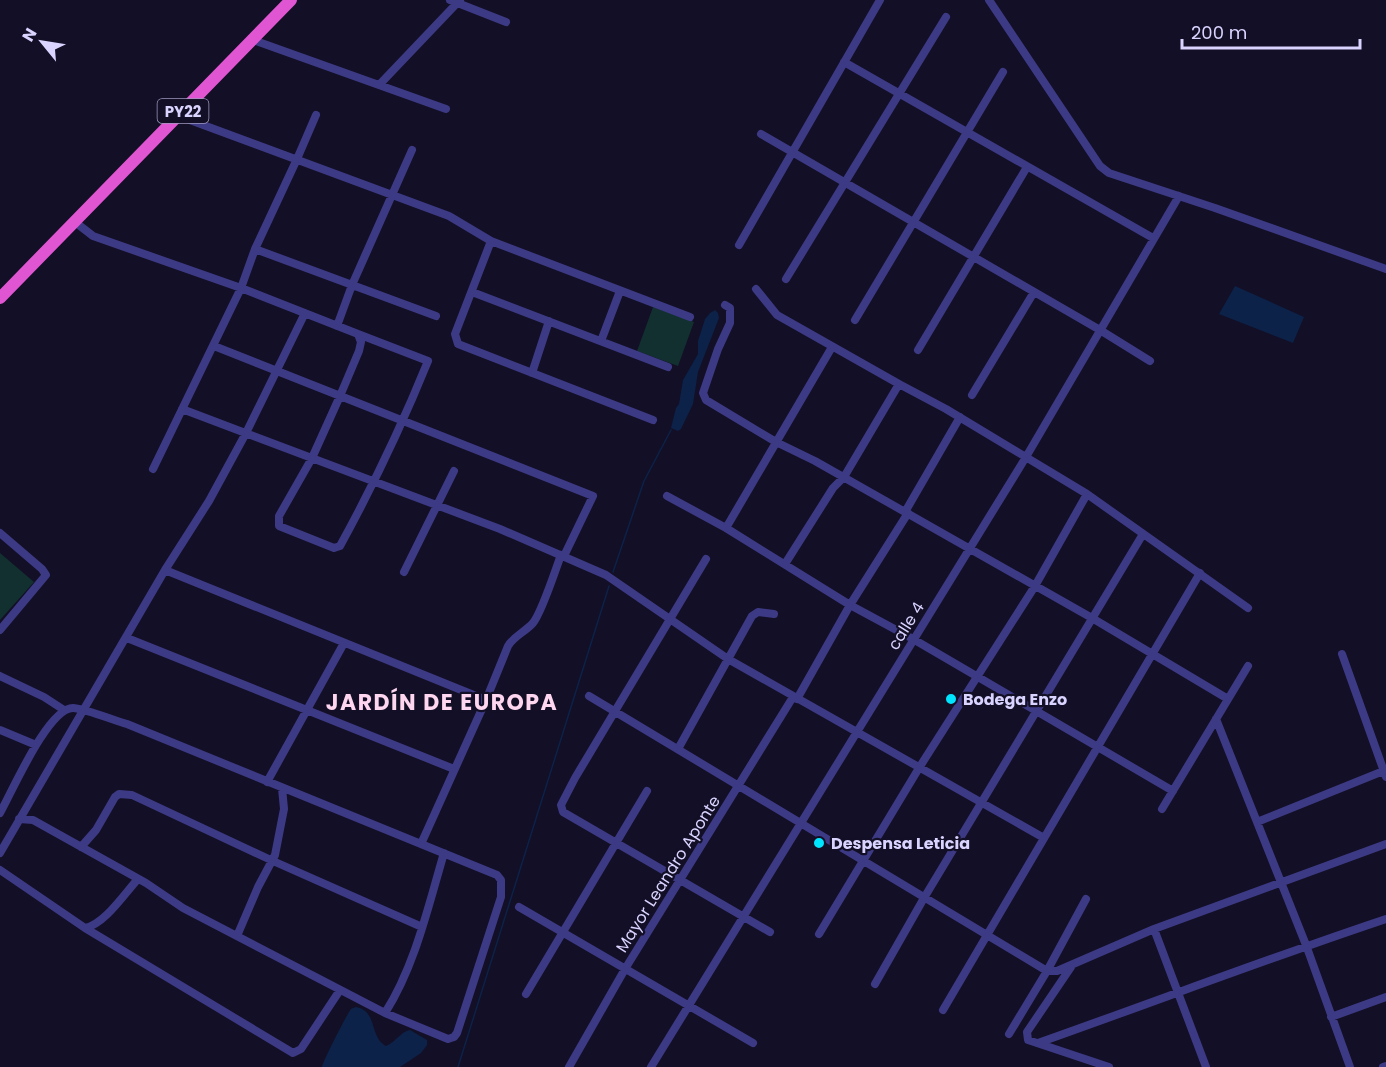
<svg xmlns="http://www.w3.org/2000/svg" width="1386" height="1067" font-family="Poppins,sans-serif">
  <rect width="100%" height="100%" fill="#130f26"/>
  <path fill="#12302f" d="M653 307 694 322 678 366 637 351Z
    M0 553 34 582 0 620Z"/>
  <path fill="#0c2248" d="M1235 286 1304 317 1293 343 1219 314Z
    M715 310 718 313 719 318 698 372 693 404 681 429 678 431 671 428 676 408 679 404 683 380 698 354V341L705 319 710 313Z
    M356 1007C378 1011 369 1037 386 1046 396 1042 400 1032 410 1030L427 1040V1045L421 1053 400 1067H322C322 1063 348 1012 351 1009 352 1008 354 1008 356 1007Z"/>
  <g fill="none" stroke-linecap="round" stroke-linejoin="round">
    <path stroke="#0c2248" stroke-width="1.5" d="M613 572 644 481 671 430
      M458 1067 609 586"/>
    <path stroke="#3d3a85" stroke-width="8" d="M450 0 506 22
      M989 0 1100 166 1109 173 1215 208 1386 269
      M253 40 446 109
      M844 62 1153 238
      M380 84 460 0
      M179 116 449 216 491 241 690 317
      M761 134 1100 330 1150 361
      M75 222 93 236 241 288 358 334 361 342 359 351 340 396 312 458 279 516V526L334 548 340 546C373 486 402 425 428 361L358 334
      M491 241 455 334 458 344 653 420
      M739 245 880 0
      M255 249 436 316
      M786 279 946 17
      M756 289 777 315 899 384 946 409 1087 494 1248 608
      M472 292 668 367
      M725 305 730 308V323L718 349 703 393 706 400 776 442 815 461 1092 618 1228 699
      M855 320 1003 72
      M337 326 352 285 412 150
      M601 341 620 291
      M214 346 593 496 564 556
      M918 350 1027 167
      M532 373 549 321
      M972 395 1034 292
      M182 409 500 529 606 575 728 659 1044 838
      M153 469 241 288 255 249 297 159 316 115
      M667 496 726 528 850 605 913 639 1173 791
      M905 512 960 417
      M726 528 832 347
      M0 533 42 569 46 575 0 630
      M706 559 575 778 561 805 563 812 770 932
      M785 564 833 488 844 477 899 384
      M165 570 486 700 421 844
      M404 572 454 471
      M127 638 454 769
      M1342 654 1386 777
      M0 676 44 697 64 710
      M589 696 1047 971H1057L1154 929 1386 844
      M797 699 850 605 908 513
      M486 700 508 646C514 636 525 632 533 623 542 612 555 571 561 555
      M1216 719 1306 945 1350 1067
      M0 730 36 745
      M678 749 752 616 758 612 774 614
      M267 782 344 643
      M1162 809 1248 666
      M0 813C12 792 48 708 73 708 83 708 116 721 127 724L497 875 501 880V897L457 1033 454 1037 448 1039 385 1013 183 908 146 883 33 820 19 819
      M1257 822 1386 770
      M81 847 96 830 115 797 119 794 132 795 273 861 422 927
      M0 853 165 570 209 501 246 433 305 313
      M0 870 85 928C104 925 125 893 138 879
      M519 907 753 1043
      M85 928 293 1053 301 1049 340 990
      M1154 929 1206 1067
      M819 934 919 768 1035 586 1087 494
      M237 936 258 887 275 855 284 809 282 788
      M1071 967 1027 1032 1028 1040 1109 1067
      M875 984 924 898 1143 534
      M526 994 647 791
      M943 1010 1200 573
      M385 1013C415 966 428 907 444 853
      M1331 1017 1386 997
      M1009 1034 1047 971 1086 899
      M1038 1043C1154 1002 1269 958 1386 919
      M569 1067 625 969 793 697
      M651 1067 1026 457 1179 196
      M1383 1067 1386 1066"/>
    <path stroke="#e055d1" stroke-width="12" d="M0 298 291 0"/>
  </g>
  <g fill="#00e5ff" stroke="#130f26" stroke-width="2">
    <circle cx="951" cy="699" r="6"/>
    <circle cx="819" cy="843" r="6"/>
  </g>
  <g text-anchor="middle" dominant-baseline="central" stroke-width="4.5" stroke-linejoin="round" paint-order="stroke">
    <rect fill="#130f26" stroke="#9e99be" stroke-width="1.5" x="157.5" y="99" width="51" height="24" rx="4.5"/>
    <g font-size="15" font-weight="bold" fill="#d9d4ff">
      <text x="183" y="111">PY22</text>
    </g>
    <g font-size="16" fill="#d9d4ff" stroke="#130f26">
      <text transform="translate(906 626) rotate(-58)">calle 4</text>
      <text transform="translate(668 874) rotate(-58)">Mayor Leandro Aponte</text>
    </g>
    <g font-size="16" font-weight="bold" fill="#d9d4ff" stroke="#130f26" text-anchor="start">
      <text x="963" y="699">Bodega Enzo</text>
      <text x="831" y="843">Despensa Leticia</text>
    </g>
    <g font-size="22" font-weight="bold" letter-spacing="1.5" fill="#ffd6f0" stroke="#130f26">
      <text x="442" y="702">JARDÍN DE EUROPA</text>
    </g>
  </g>
  <g transform="translate(42 42) rotate(300)" stroke="#130f26" stroke-width="4.5" paint-order="stroke">
  <path d="M0-4.5L10 22L0 15L-10 22Z" fill="#d9d4ff"/>
  <text y="-9" font-size="16" font-weight="bold" text-anchor="middle" fill="#d9d4ff">N</text>
  </g>
  <path d="M1182 39v9h178v-9" fill="none" stroke="#d9d4ff" stroke-width="3"/>
  <text x="1191" y="39" font-size="18" fill="#d9d4ff" stroke="#130f26" stroke-width="4.5" paint-order="stroke">200 m</text>
</svg>
